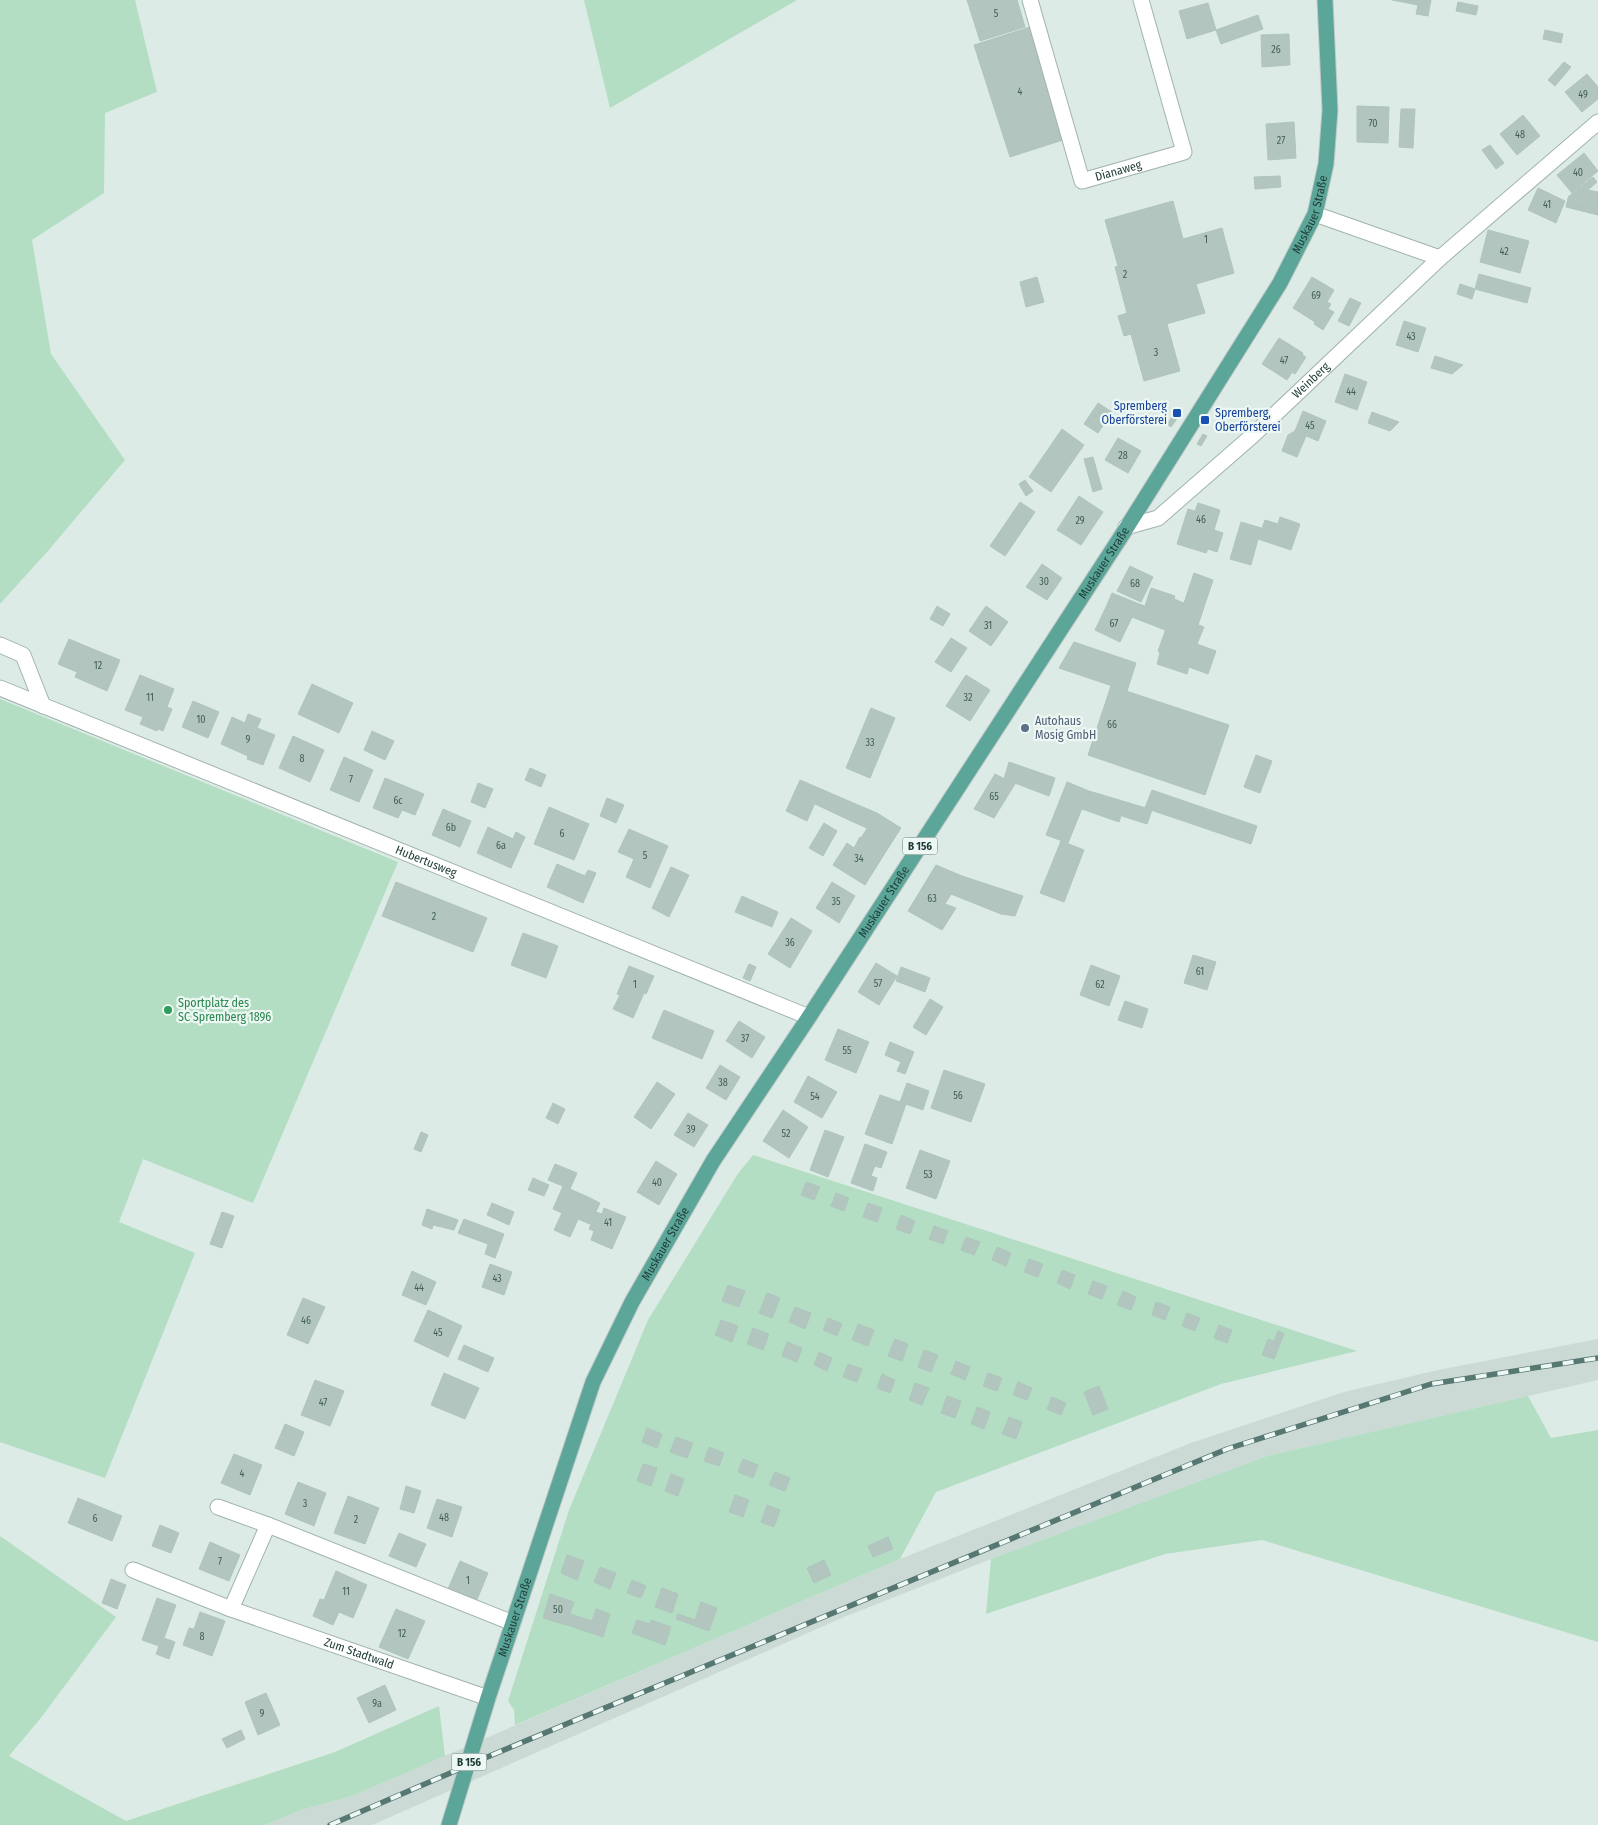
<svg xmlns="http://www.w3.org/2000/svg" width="1598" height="1825" font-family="'Fira Sans Condensed',sans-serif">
  <rect width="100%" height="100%" fill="#ddebe6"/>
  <path fill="#cbdad5" d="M1598 1339V1380L1267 1456 991 1559 844 1617 372 1825H265L301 1810 352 1796 900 1559 1191 1443 1344 1392 1438 1370Z"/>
  <path fill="#b3dec3" d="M0 0H135L157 92 105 113 104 193 32 240 51 354 125 460 47 552 0 604Z
    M584 0H797L610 108Z
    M0 699 398 862 253 1203 143 1159 119 1222 195 1253 105 1478 0 1442Z
    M753 1155 1357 1351 1221 1384 936 1492 900 1559 515 1725 514 1710 508 1701 569 1510 648 1320 737 1175Z
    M1528 1396 1551 1438 1598 1430V1642L1262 1540 1165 1554 986 1614 991 1559 1267 1456Z
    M0 1536 116 1617 40 1719 9 1756 126 1821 335 1752 439 1706 445 1756 352 1796 301 1810 265 1825H0Z"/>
  <path fill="#b2c5bf" stroke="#afc5be" d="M967 0H1017L1025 27 980 41Z
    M1392 0H1431L1428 16 1416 14 1418 5Z
    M1458 2 1478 6 1476 15 1456 11Z
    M1208 3 1216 30 1187 39 1179 11Z
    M1258 15 1263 29 1221 44 1216 30Z
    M1030 27 1066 139 1010 157 974 45Z
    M1545 30 1563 34 1561 43 1543 39Z
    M1289 34 1290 65 1262 67 1261 35Z
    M1564 62 1571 67 1555 86 1548 80Z
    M1587 74 1598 87V99L1582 112 1565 92Z
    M1357 106 1389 107 1388 143 1357 142Z
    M1401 109H1415L1413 148 1399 147Z
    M1523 115 1540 136 1517 155 1500 134Z
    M1294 122 1296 158 1268 160 1266 124Z
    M1490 145 1504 163 1496 169 1482 150Z
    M1584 153 1598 171 1572 193 1557 175Z
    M1280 176 1281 187 1255 189 1254 177Z
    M1593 177 1597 182 1588 190 1598 192V205L1568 197Z
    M1538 188 1565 201 1556 223 1528 210Z
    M1568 198 1598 206V215L1566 207Z
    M1173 201 1183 239 1222 228 1234 273 1196 284 1205 313 1124 336 1118 316 1127 313 1115 267 1118 266 1105 220Z
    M1488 230 1529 241 1520 273 1480 262Z
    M1479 274 1531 288 1527 303 1475 289Z
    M1037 277 1044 302 1026 307 1020 282Z
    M1312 277 1334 290 1315 322 1293 308Z
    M1460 284 1475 289 1472 299 1457 294Z
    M1350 298 1361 303 1349 326 1338 321Z
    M1327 302 1331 304 1328 309 1334 312 1323 330 1314 324Z
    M1404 321 1426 328 1418 352 1396 345Z
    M1167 324 1180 371 1144 381 1131 334Z
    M1279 338 1303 353 1302 355 1306 357 1295 374 1292 372 1287 380 1262 364Z
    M1435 356 1463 365 1452 374 1431 368Z
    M1345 374 1367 382 1357 410 1335 402Z
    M1098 403 1112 412 1098 433 1084 424Z
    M1303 411 1326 421 1318 441 1295 431Z
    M1372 412 1399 422 1390 431 1368 423Z
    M1174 414 1178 417 1171 427 1167 424Z
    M1062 429 1084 445 1051 492 1029 477Z
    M1295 431 1306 436 1297 457 1282 451 1288 435Z
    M1203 434 1207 436 1201 446 1197 444Z
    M1118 438 1141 451 1128 473 1105 460Z
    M1093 457 1102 489 1093 492 1084 459Z
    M1025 480 1033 491 1026 496 1019 484Z
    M1079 496 1103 512 1081 545 1057 530Z
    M1020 502 1035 512 1005 556 990 546Z
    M1198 503 1220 510 1214 530 1223 533 1217 552 1208 549 1206 553 1177 544 1188 509 1195 511Z
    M1280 517 1300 524 1291 550 1258 539 1265 520 1278 524Z
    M1241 522 1261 528 1251 565 1230 559Z
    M1042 564 1062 578 1047 600 1026 587Z
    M1130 566 1153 577 1141 602 1117 591Z
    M1194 573 1213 580 1198 625 1145 606 1151 588 1175 596 1174 599 1184 603Z
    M1112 593 1139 604 1132 617 1107 605Z
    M1139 604 1171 615 1165 630 1132 617Z
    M1107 605 1132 617 1120 642 1095 630Z
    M937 606 950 614 943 626 930 619Z
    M986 606 1008 622 991 646 969 631Z
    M1171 615 1204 627 1197 644 1216 651 1208 674 1189 667 1187 674 1157 664 1160 653 1158 651Z
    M951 638 967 648 951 672 935 662Z
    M69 639 88 647 77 672 58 664Z
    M1074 642 1136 663 1127 691 1059 668Z
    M88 647 120 660 107 691 75 677Z
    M140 675 174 689 167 707 172 709 163 731 158 729 157 731 140 724 143 717 125 710Z
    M966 675 990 690 970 721 946 706Z
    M312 684 353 703 339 733 298 714Z
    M1111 686 1229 725 1205 795 1088 755Z
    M193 701 219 712 208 738 182 727Z
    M871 708 895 718 870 778 846 768Z
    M248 714 261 719 257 728 275 735 263 765 247 759 248 756 221 744 232 717 245 723Z
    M372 731 394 741 385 760 364 750Z
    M293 736 324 750 310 782 279 768Z
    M1256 755 1272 761 1260 793 1244 787Z
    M344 757 373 770 359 802 330 790Z
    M1009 762 1055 778 1049 796 1004 779Z
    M530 768 546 775 541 787 525 780Z
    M995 774 1015 784 994 818 974 809Z
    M385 778 424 794 415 815 402 810 398 818 373 808Z
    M800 780 821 789 807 821 786 811Z
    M1067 782 1089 791 1068 843 1046 835Z
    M478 783 493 789 485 808 471 802Z
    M821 789 858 805 851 821 815 804Z
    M1152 790 1257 826 1251 844 1145 808Z
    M1089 791 1126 802 1119 822 1082 809Z
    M607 798 624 805 616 823 600 816Z
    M1126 802 1152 810 1147 824 1122 816Z
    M858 805 877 813 867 828 851 821Z
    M549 807 589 824 574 860 534 844Z
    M443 809 471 821 460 847 432 835Z
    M877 813 901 828 885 853 861 838Z
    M824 823 837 831 823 856 809 848Z
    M488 827 513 839 516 832 525 837 511 868 477 853Z
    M629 829 668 846 650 888 626 877 634 859 618 852Z
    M860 837 885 853 865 885 833 865 847 843 854 848Z
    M1061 841 1084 850 1064 902 1040 893Z
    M557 864 585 876 588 870 596 873 583 903 547 887Z
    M936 865 962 876 945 904 956 908 942 930 908 911Z
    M671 867 689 875 669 917 652 908Z
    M962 876 1023 896 1015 916 1001 914 951 894Z
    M396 882 487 918 473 952 382 916Z
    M832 882 855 896 839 923 816 908Z
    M742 896 778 912 772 927 735 912Z
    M791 918 812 931 790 968 768 954Z
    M523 933 558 946 546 978 511 965Z
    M1193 955 1216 962 1207 990 1184 983Z
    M876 963 897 976 879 1005 858 992Z
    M749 964 756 967 750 981 743 978Z
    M1091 965 1120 976 1109 1006 1080 995Z
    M629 966 654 976 646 994 644 993 633 1018 613 1009 620 995 617 994Z
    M901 967 930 978 925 992 896 981Z
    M930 999 943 1007 926 1035 913 1027Z
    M1125 1001 1148 1009 1142 1028 1118 1020Z
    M664 1010 714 1031 702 1059 652 1038Z
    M739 1021 765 1037 752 1058 726 1041Z
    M838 1029 869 1042 856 1073 825 1060Z
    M890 1042 914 1052 905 1074 897 1071 901 1062 885 1055Z
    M720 1065 740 1077 726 1100 706 1088Z
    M944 1070 985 1084 971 1122 931 1108Z
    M808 1076 837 1092 822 1118 794 1102Z
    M657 1082 675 1094 651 1129 634 1117Z
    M907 1083 929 1091 923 1110 900 1102Z
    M880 1095 906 1104 892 1144 865 1134Z
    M553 1103 565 1109 558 1124 546 1118Z
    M783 1110 808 1127 789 1158 763 1141Z
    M688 1113 708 1125 694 1147 674 1135Z
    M825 1130 844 1137 828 1177 810 1170Z
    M421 1132 428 1135 421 1152 414 1149Z
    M865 1144 887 1152 881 1168 875 1166 871 1176 877 1178 873 1191 851 1183Z
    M920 1150 950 1161 936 1199 906 1188Z
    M656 1161 677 1174 659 1205 637 1192Z
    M555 1164 577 1173 570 1189 548 1180Z
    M533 1178 549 1185 544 1196 528 1190Z
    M806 1182 820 1187 814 1200 801 1195Z
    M563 1186 588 1197 570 1237 554 1230 562 1213 553 1209Z
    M836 1193 849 1198 844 1211 831 1206Z
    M588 1197 600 1203 590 1224 578 1219Z
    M492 1203 514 1212 509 1225 487 1215Z
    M868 1203 882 1208 877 1222 863 1217Z
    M604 1208 626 1217 612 1249 591 1240 594 1231 589 1229 596 1212 602 1214Z
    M427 1209 458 1220 454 1230 433 1225 432 1229 422 1225Z
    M222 1212 234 1216 222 1248 210 1244Z
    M901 1215 915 1221 910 1234 896 1229Z
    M464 1219 504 1234 495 1258 485 1254 488 1244 458 1233Z
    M934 1226 948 1231 943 1244 929 1239Z
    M966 1237 980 1242 974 1255 961 1250Z
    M997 1247 1011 1253 1006 1266 992 1260Z
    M1029 1259 1043 1264 1038 1277 1024 1272Z
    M490 1264 512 1272 504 1295 482 1287Z
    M1062 1270 1075 1275 1070 1289 1057 1283Z
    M412 1271 436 1282 426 1305 402 1295Z
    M1093 1281 1107 1286 1102 1299 1088 1294Z
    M728 1285 745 1291 739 1307 722 1301Z
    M1123 1291 1136 1297 1131 1310 1117 1305Z
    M767 1293 780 1298 772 1318 759 1313Z
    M303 1298 325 1307 308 1344 287 1335Z
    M1156 1302 1170 1307 1165 1320 1152 1315Z
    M795 1307 811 1313 805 1329 789 1322Z
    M428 1310 462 1326 448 1357 414 1341Z
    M1187 1313 1200 1318 1195 1331 1182 1326Z
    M828 1318 842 1324 837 1336 823 1330Z
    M721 1320 738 1326 732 1342 715 1335Z
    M858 1324 874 1330 868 1346 852 1340Z
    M1219 1325 1232 1330 1227 1343 1214 1338Z
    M753 1328 769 1334 763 1350 747 1344Z
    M1278 1331 1284 1334 1274 1359 1262 1355 1268 1339 1274 1341Z
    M895 1339 908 1344 902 1361 888 1356Z
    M787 1342 802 1348 797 1362 782 1356Z
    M464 1345 494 1358 488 1372 458 1359Z
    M924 1350 938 1355 931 1372 918 1367Z
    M819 1352 832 1358 827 1371 814 1365Z
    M956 1361 970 1367 965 1380 951 1374Z
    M848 1364 862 1369 857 1382 843 1377Z
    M444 1373 479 1388 465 1419 431 1405Z
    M988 1373 1002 1378 997 1391 983 1386Z
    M882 1374 895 1380 890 1393 877 1388Z
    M315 1380 344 1391 330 1426 301 1415Z
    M1018 1382 1032 1388 1027 1400 1013 1395Z
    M915 1383 929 1388 922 1405 909 1400Z
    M1099 1386 1108 1409 1093 1415 1084 1392Z
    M947 1396 961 1401 955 1418 941 1413Z
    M1052 1397 1066 1403 1061 1415 1047 1409Z
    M977 1407 990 1412 984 1429 971 1424Z
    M1009 1417 1022 1422 1016 1439 1002 1434Z
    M285 1424 304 1432 294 1456 275 1448Z
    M647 1428 662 1434 657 1448 642 1442Z
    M676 1437 693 1443 687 1458 670 1452Z
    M709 1447 724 1453 719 1466 704 1461Z
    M234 1454 262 1465 250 1495 221 1483Z
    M743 1459 758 1465 753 1478 738 1472Z
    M643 1464 657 1468 651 1486 637 1481Z
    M775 1472 790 1478 785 1491 769 1485Z
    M671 1474 684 1479 678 1496 665 1491Z
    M298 1482 326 1493 314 1526 285 1514Z
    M406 1486 421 1491 414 1513 400 1509Z
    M735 1495 749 1500 743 1517 729 1512Z
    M348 1496 379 1508 365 1544 334 1533Z
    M78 1498 122 1516 112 1541 68 1523Z
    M437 1499 462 1507 452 1537 427 1528Z
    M767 1505 780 1510 774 1527 761 1522Z
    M160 1525 179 1533 171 1553 152 1546Z
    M399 1533 426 1544 416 1567 389 1556Z
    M888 1537 893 1549 873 1557 868 1546Z
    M210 1542 240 1555 229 1581 199 1569Z
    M567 1555 584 1561 577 1580 561 1573Z
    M824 1560 831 1575 814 1583 807 1568Z
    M460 1561 488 1573 476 1602 448 1589Z
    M600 1567 616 1573 610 1589 594 1582Z
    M336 1571 367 1585 353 1618 339 1612 333 1625 313 1616 320 1599 324 1600Z
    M111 1579 126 1585 117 1609 102 1603Z
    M632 1580 646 1586 641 1598 627 1593Z
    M662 1588 678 1594 672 1613 655 1607Z
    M550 1594 574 1602 566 1625 543 1618Z
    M157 1598 176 1605 164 1638 175 1642 169 1659 156 1654 159 1646 142 1640Z
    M701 1602 717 1608 709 1631 676 1619 678 1614 695 1620Z
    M396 1609 425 1621 408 1659 379 1647Z
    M596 1609 610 1614 603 1637 567 1625 570 1614 592 1621Z
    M200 1612 225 1621 212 1656 183 1645 189 1628 194 1629Z
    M637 1620 650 1624 651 1620 671 1627 665 1645 632 1633Z
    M385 1685 396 1710 369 1723 357 1698Z
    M266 1693 280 1725 258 1735 245 1702Z
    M241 1730 245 1739 227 1748 222 1739Z"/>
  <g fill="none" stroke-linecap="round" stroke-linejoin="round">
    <defs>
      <g id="minor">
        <path id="s1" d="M1030 0 1082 181 1184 152 1141 0"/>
        <path d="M1315 214 1440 258 1598 122"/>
        <path id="s2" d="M1126 527 1158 518 1252 436 1440 258"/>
        <path d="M0 645 23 655 43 706"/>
        <path id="s3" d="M0 688 809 1017"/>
        <path d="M218 1507 268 1525 513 1623"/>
        <path id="s4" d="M133 1570 231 1609 488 1698"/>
        <path d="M231 1609 268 1525"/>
      </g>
      <g id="major">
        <path id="s5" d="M449 1825 488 1698 593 1382 632 1302 713 1161 809 1017 1122 535 1280 283 1315 214 1326 164 1330 110 1325 0"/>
      </g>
    </defs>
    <use href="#minor" stroke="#a0b3ae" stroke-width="17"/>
    <use href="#major" stroke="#c0c8c7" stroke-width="17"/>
    <use href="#minor" stroke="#fff" stroke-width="15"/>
    <use href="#major" stroke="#5ca599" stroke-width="15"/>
    <defs>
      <path id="rail" d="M330 1825 492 1755 1227 1449 1431 1384 1598 1358"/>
    </defs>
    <use href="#rail" stroke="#577772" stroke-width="5.5"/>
    <use href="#rail" stroke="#edf7f3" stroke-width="4" stroke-dasharray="11" stroke-linecap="butt"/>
  </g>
  <g fill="#1a4fb4" stroke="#edf7f3" stroke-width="2">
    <rect x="1172" y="408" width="10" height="10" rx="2.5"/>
    <rect x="1200" y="415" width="10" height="10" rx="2.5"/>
  </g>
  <circle fill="#5c6f8a" stroke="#edf7f3" stroke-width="2" cx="1025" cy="728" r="5"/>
  <circle fill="#2e9e5b" stroke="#edf7f3" stroke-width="2" cx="168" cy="1010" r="5"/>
  <g text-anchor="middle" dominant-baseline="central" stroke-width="4.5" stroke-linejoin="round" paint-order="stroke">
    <g font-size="10" fill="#425e58">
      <text x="996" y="14">5</text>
      <text x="1276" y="50">26</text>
      <text x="1020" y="92">4</text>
      <text x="1583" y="95">49</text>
      <text x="1373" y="124">70</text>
      <text x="1520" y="135">48</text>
      <text x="1281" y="141">27</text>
      <text x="1578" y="173">40</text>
      <text x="1547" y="205">41</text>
      <text x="1206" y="240">1</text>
      <text x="1504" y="252">42</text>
      <text x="1125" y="275">2</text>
      <text x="1316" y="296">69</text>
      <text x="1411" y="337">43</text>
      <text x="1156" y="353">3</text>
      <text x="1284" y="361">47</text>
      <text x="1351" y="392">44</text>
      <text x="1310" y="426">45</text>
      <text x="1123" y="456">28</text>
      <text x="1201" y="520">46</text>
      <text x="1080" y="521">29</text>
      <text x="1044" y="582">30</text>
      <text x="1135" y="584">68</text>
      <text x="1114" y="624">67</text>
      <text x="988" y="626">31</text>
      <text x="98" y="666">12</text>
      <text x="150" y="698">11</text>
      <text x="968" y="698">32</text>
      <text x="201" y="720">10</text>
      <text x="1112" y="725">66</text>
      <text x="248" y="740">9</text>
      <text x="870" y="743">33</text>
      <text x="302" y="759">8</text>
      <text x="351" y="780">7</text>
      <text x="994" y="797">65</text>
      <text x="398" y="801">6c</text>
      <text x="451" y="828">6b</text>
      <text x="562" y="834">6</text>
      <text x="501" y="846">6a</text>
      <text x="645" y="856">5</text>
      <text x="859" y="859">34</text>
      <text x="932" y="899">63</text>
      <text x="836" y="902">35</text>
      <text x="434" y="917">2</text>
      <text x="790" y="943">36</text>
      <text x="1200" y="972">61</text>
      <text x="878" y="984">57</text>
      <text x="635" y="985">1</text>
      <text x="1100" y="985">62</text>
      <text x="745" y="1039">37</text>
      <text x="847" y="1051">55</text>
      <text x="723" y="1083">38</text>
      <text x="958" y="1096">56</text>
      <text x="815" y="1097">54</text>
      <text x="691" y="1130">39</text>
      <text x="786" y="1134">52</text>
      <text x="928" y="1175">53</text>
      <text x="657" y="1183">40</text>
      <text x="608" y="1223">41</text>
      <text x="497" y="1279">43</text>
      <text x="419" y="1288">44</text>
      <text x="306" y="1321">46</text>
      <text x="438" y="1333">45</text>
      <text x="323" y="1403">47</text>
      <text x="242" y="1474">4</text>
      <text x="305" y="1504">3</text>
      <text x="444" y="1518">48</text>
      <text x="95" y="1519">6</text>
      <text x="356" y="1520">2</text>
      <text x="220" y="1562">7</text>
      <text x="468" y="1581">1</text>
      <text x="346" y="1592">11</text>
      <text x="558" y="1610">50</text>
      <text x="402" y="1634">12</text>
      <text x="202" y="1637">8</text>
      <text x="377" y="1704">9a</text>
      <text x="262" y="1714">9</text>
    </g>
    <g fill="#edf7f3" stroke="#5b736f" stroke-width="1">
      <rect x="902.5" y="837.5" width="35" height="17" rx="4"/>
      <rect x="451.5" y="1753.5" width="35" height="17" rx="4"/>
    </g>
    <g font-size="11" font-weight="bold" fill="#1d3b36">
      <text x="920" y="846">B 156</text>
      <text x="469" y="1762">B 156</text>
    </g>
    <g font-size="12" fill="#1d3b36" stroke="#edf7f3">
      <text stroke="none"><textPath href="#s1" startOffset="226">Dianaweg</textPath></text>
      <text stroke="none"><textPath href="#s5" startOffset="1838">Muskauer Straße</textPath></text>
      <text stroke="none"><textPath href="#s2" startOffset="239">Weinberg</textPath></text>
      <text stroke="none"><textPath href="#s5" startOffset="1432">Muskauer Straße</textPath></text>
      <text stroke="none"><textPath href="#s3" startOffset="460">Hubertusweg</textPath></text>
      <text stroke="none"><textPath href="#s5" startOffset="1028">Muskauer Straße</textPath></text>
      <text stroke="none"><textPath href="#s5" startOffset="622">Muskauer Straße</textPath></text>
      <text stroke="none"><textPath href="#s5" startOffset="218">Muskauer Straße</textPath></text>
      <text stroke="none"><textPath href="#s4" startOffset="241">Zum Stadtwald</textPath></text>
    </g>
    <g font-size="12" fill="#164399" stroke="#edf7f3" text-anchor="end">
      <text x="1167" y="406">Spremberg<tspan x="1167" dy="14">Oberförsterei</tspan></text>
      <text x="1215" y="413" text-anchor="start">Spremberg,<tspan x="1215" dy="14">Oberförsterei</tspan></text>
    </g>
    <g font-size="12" fill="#4e5e75" stroke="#edf7f3" text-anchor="start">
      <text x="1035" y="721">Autohaus<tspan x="1035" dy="14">Mosig GmbH</tspan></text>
    </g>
    <g font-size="12" fill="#27864d" stroke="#edf7f3" text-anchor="start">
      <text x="178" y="1003">Sportplatz des<tspan x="178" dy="14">SC Spremberg 1896</tspan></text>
    </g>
  </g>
</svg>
